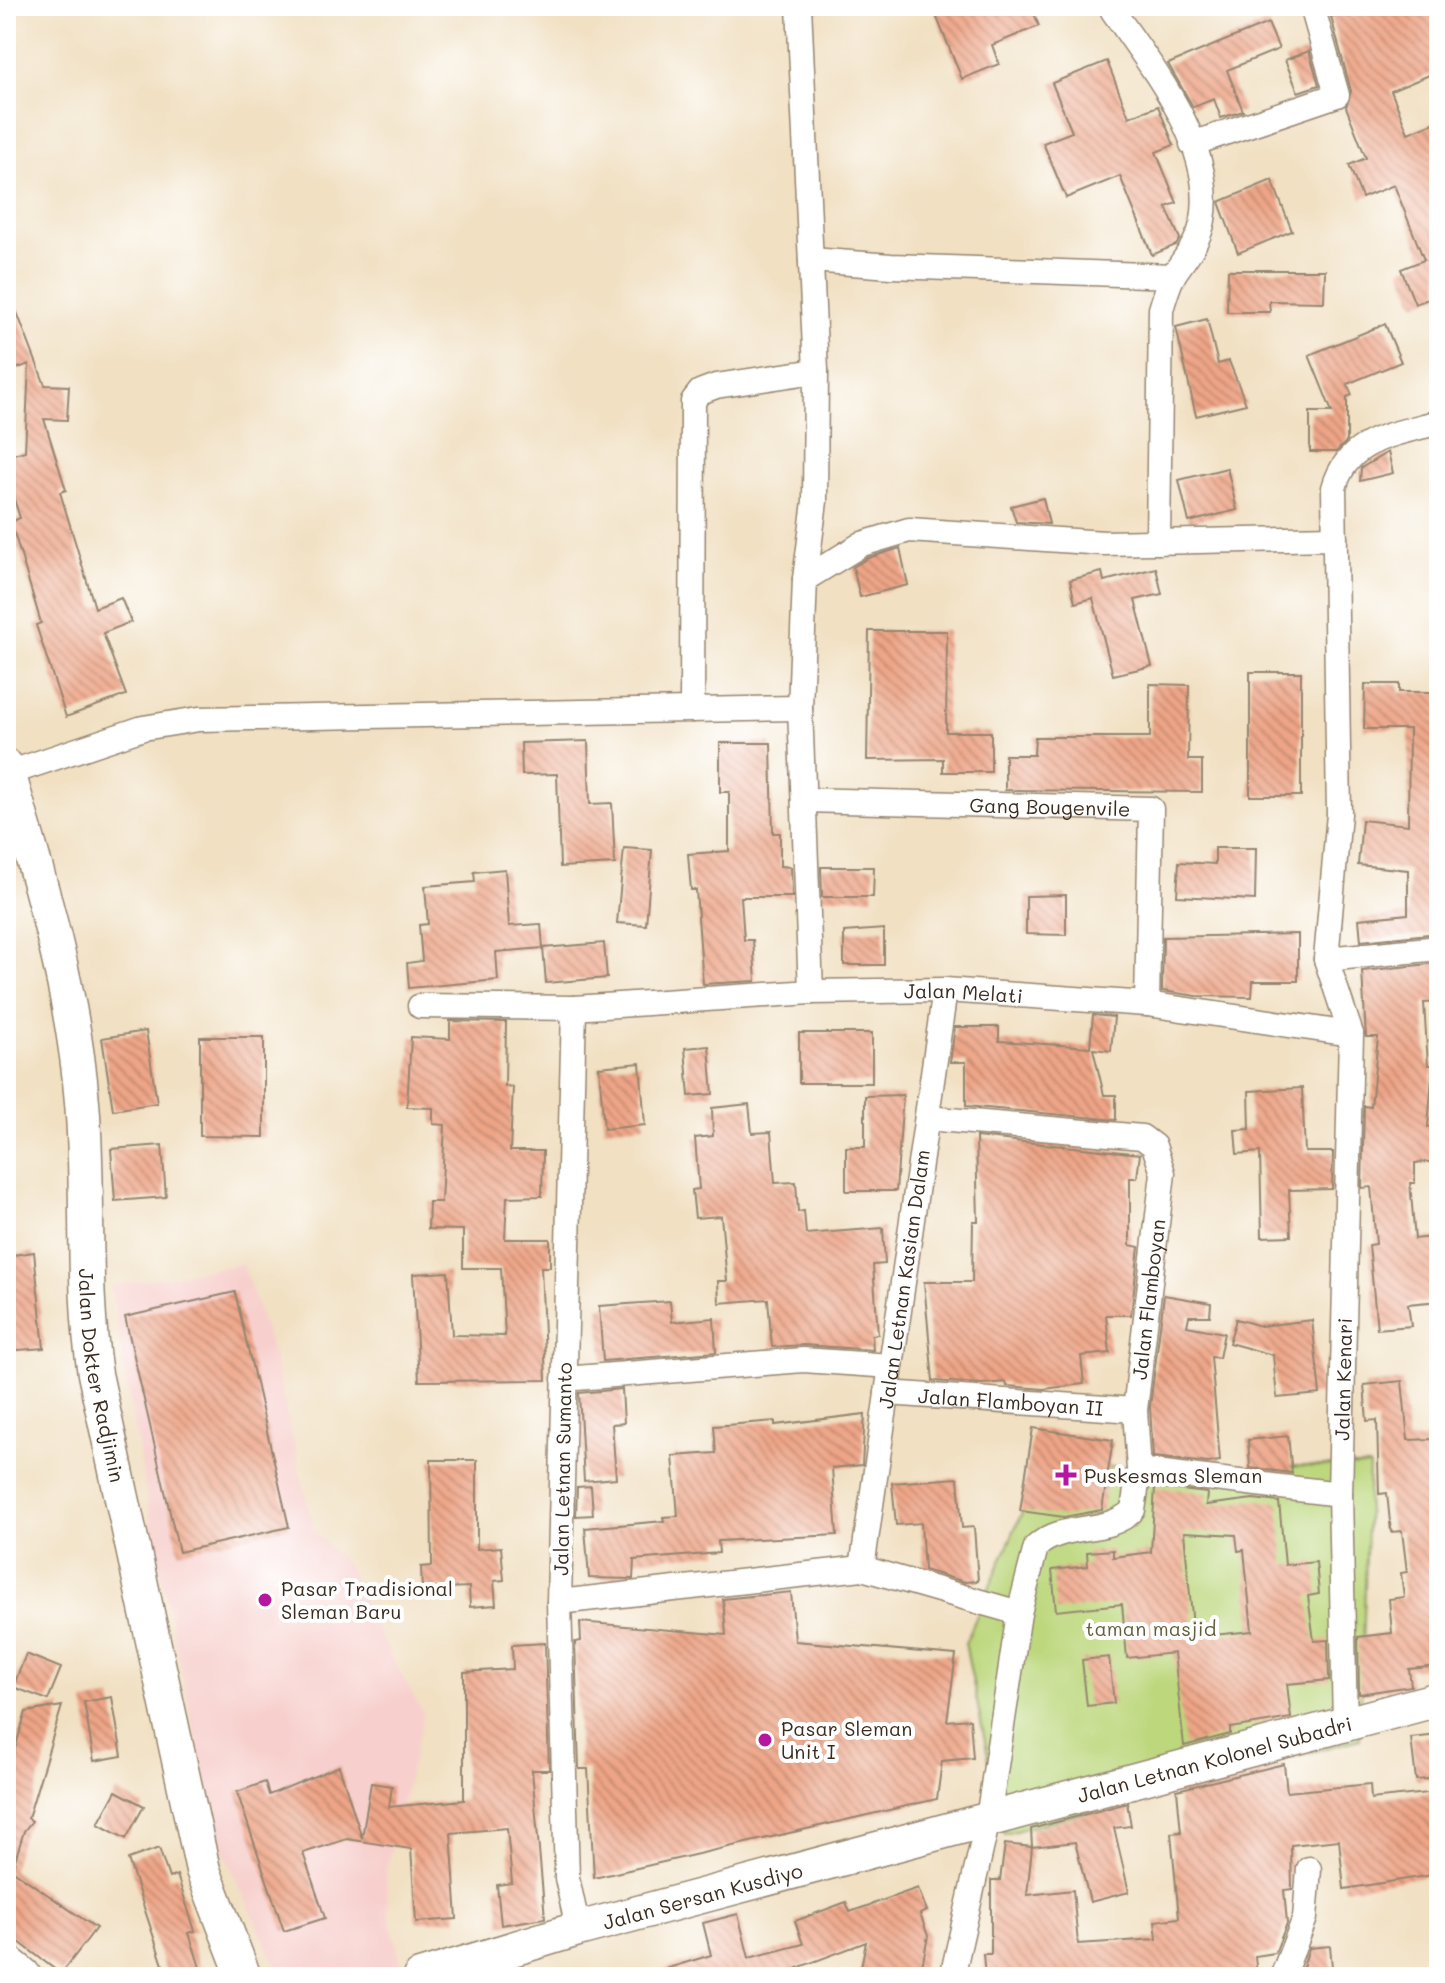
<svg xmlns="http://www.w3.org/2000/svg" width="1445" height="1983" font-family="Mali,sans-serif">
  <defs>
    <pattern id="building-back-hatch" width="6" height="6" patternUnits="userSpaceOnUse" patternTransform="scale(2)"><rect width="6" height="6" fill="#eea587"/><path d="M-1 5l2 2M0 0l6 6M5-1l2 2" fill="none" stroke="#c2876e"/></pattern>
  </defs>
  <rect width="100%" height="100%" fill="#fff"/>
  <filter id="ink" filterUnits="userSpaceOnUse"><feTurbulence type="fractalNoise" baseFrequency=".0125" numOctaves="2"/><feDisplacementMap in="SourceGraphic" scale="16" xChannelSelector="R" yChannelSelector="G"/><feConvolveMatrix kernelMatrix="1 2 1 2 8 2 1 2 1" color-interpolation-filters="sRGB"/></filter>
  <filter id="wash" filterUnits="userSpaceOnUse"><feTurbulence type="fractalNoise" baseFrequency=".006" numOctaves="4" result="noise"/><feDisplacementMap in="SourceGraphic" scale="32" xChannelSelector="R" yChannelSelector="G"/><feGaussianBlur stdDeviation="1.8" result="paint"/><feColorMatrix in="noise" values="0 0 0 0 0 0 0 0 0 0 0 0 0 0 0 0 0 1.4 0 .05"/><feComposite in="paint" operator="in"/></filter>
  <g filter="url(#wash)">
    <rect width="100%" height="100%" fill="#f1e0c2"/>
    <path fill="#f7d0cd" d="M243 1264 273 1354 314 1531 348 1566 379 1634 424 1715 386 1870 388 1913 403 1970 375 1977H285L279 1972 215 1832 154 1540 110 1286Z"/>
    <path fill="#bcd77c" stroke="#7c804d" stroke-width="2" d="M1369 1466 1360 1739 1004 1834 965 1643 1042 1467Z"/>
    <g id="blocks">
      <path fill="url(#building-back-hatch)" fill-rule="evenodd" d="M952 6H1031L1039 26 992 45 999 64 962 79 935 13Z
        M1377 6H1439V71L1391 91 1408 133 1439 121V295L1415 304 1401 269 1424 260 1394 185 1362 198 1349 165 1366 158 1346 107 1351 91 1331 17 1348 10 1350 17Z
        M1268 23 1279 49 1227 70 1243 111 1221 118 1214 99 1193 107 1168 64Z
        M1309 51 1319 85 1298 92 1285 60Z
        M1107 61 1129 117 1158 106 1174 145 1156 152 1177 203 1166 207 1180 239 1176 245 1152 255 1120 176 1066 198 1043 143 1072 132 1052 83Z
        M1272 180 1292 231 1238 253 1219 202Z
        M1228 270H1325L1324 302 1269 301 1270 312H1227Z
        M8 289 45 385 69 386 67 420 44 419 66 490 60 492 95 608 121 598 131 622 103 633 126 695 66 717 36 625 41 623 11 522 20 518 6 474V456L25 451 29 364 6 373Z
        M1207 319 1218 364 1229 361 1246 404 1196 416 1176 327Z
        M1385 324 1401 362 1347 384 1352 395 1347 397V441L1336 452H1310V412H1332L1309 355Z
        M1388 452 1393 473 1360 481 1361 468Z
        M1227 468 1237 510 1189 522 1179 480Z
        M1043 498 1049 524 1016 522 1011 506Z
        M900 548 908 585 860 597 853 567 868 558Z
        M1156 568 1162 594 1135 600 1152 666 1113 675 1093 598 1075 603 1070 580 1102 572 1104 581Z
        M869 631H947L946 732H991V772H943V759L867 760Z
        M1250 672H1301V796H1250Z
        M1150 684 1189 685 1188 760H1202V792L1005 790V755H1034L1035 737H1150Z
        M1365 684H1399V692H1439V933L1361 941 1359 919 1408 914V870L1358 865 1362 820 1408 825 1409 729H1364Z
        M588 741 590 804 612 803 615 864 560 867 557 774 522 775 521 743Z
        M720 743H771L773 833H780V866L791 867 792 897H741L744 940H753L756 981 703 984 696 890H691L688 854 729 851V792H720Z
        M624 848 652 850 646 925 617 923Z
        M1215 848H1256L1255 900 1177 896 1179 862 1215 864Z
        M821 867H874L873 897H822Z
        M505 869 509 926 541 924 543 948 496 952 498 980 409 988 407 963 422 961 419 925 428 924 425 886 475 882 474 872Z
        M1066 895V935L1026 934V896Z
        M884 929V965H844V932Z
        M1298 934V981H1253L1252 997 1197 996 1162 991 1163 937Z
        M604 943 607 978 546 983 543 948Z
        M1439 963V1002L1424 1003 1428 1065H1433L1428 1127 1439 1126V1161L1415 1163V1183H1410L1415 1239 1439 1236V1301L1408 1304 1411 1326 1377 1329 1369 1245 1376 1244 1371 1187 1362 1188 1364 1106 1371 1107 1378 1037H1366L1362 971Z
        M1093 1015 1114 1017 1111 1051 1093 1049 1104 1095H1116V1120L966 1106V1062H950L955 1027H999V1041L1090 1047Z
        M450 1021 506 1022 505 1086 513 1087 510 1151H543L542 1196 507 1197 505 1239H550V1267H541L546 1380 419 1381 413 1274 448 1272 452 1335 505 1336 501 1268H463V1230L428 1229 429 1202H441L445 1125 433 1124V1108L407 1107 411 1037 450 1039Z
        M146 1031 157 1103 113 1110 102 1038Z
        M799 1033H872V1083H799Z
        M200 1037H264V1137L200 1136Z
        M709 1046 713 1094 689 1096 685 1048Z
        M640 1063 645 1125 604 1129 599 1067Z
        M1302 1088 1305 1152H1333L1332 1189 1289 1190 1291 1236 1262 1237 1260 1152 1237 1154 1235 1130 1250 1129 1249 1091Z
        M903 1095 896 1191H846V1147H865V1096Z
        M749 1104 752 1133 771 1132 775 1183 796 1182 798 1212 804 1211 806 1234 883 1228 885 1264 873 1265 878 1334 872 1335 873 1350 804 1345 772 1347 768 1299 719 1303 718 1281H727L721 1216 695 1218 692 1190 699 1189 695 1138 713 1136 712 1108Z
        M976 1137 1140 1154 1137 1178H1130V1245L1139 1247 1131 1315H1106L1110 1353 1081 1356 1084 1384 1044 1389 1007 1386 1006 1382 982 1384 933 1381 924 1282H972L973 1221H978Z
        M162 1145 166 1197 115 1201 111 1149Z
        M34 1252 44 1348 6 1351V1322L14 1321 6 1256Z
        M235 1292 289 1527 179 1552 125 1317Z
        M1164 1295 1211 1303 1210 1316H1189L1187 1326 1224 1333 1219 1358 1211 1357 1220 1461 1208 1463 1153 1457 1150 1407Z
        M670 1301 672 1322 714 1318 716 1352 603 1361 599 1306Z
        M1236 1319 1261 1326 1312 1320 1320 1394 1277 1398 1273 1355 1229 1343Z
        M1402 1381 1408 1440 1435 1439 1439 1500V1666L1409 1669 1411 1686 1359 1694 1358 1637 1392 1633 1389 1599 1404 1597 1401 1573 1407 1572 1402 1531 1391 1532 1387 1493 1379 1494 1377 1420 1367 1421 1364 1385Z
        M622 1389 624 1423 612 1424 616 1478 584 1481 579 1393Z
        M865 1414 862 1465 832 1468 837 1535 718 1541 719 1553 634 1560 633 1579 589 1578 585 1528 664 1521 663 1517 678 1516 673 1456 716 1453 714 1426 775 1421V1425Z
        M1033 1428 1113 1440 1102 1510 1064 1517 1020 1511Z
        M1288 1436 1292 1473 1250 1468 1248 1440Z
        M431 1460H477V1549L501 1547 504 1580 494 1581 496 1605 470 1607 469 1587 422 1589 421 1567 432 1566Z
        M958 1478 962 1528 974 1527 978 1581 965 1582 924 1570 921 1523 896 1525 892 1483Z
        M591 1486 593 1515 576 1516 577 1487Z
        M1155 1487 1207 1493 1206 1505 1253 1499 1279 1502 1285 1565 1316 1562 1319 1594 1308 1596 1314 1641 1328 1640 1329 1680 1287 1684 1291 1718 1230 1728V1734L1184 1746 1174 1653 1127 1658 1122 1604 1056 1611 1052 1570 1088 1566 1087 1552 1113 1550V1557L1151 1552ZM1184 1532 1236 1535 1238 1551 1244 1550 1252 1631 1194 1637Z
        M791 1592 795 1641 956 1655 947 1721 970 1719 973 1758 942 1761 937 1799 594 1878 588 1769H579L575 1642 581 1641 580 1622 726 1635 723 1599Z
        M545 1643 549 1770H532L545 1918 501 1925 497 1885 512 1883 507 1828 451 1833 457 1919 416 1922 411 1849 347 1839 303 1853 325 1918 284 1931 237 1792 265 1782 269 1795 339 1766 362 1838 371 1783 392 1786 389 1807 464 1800V1672L513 1669 512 1645Z
        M26 1654 61 1668 48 1700 13 1687Z
        M1109 1657 1114 1703 1087 1706 1082 1660Z
        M112 1697 122 1756 94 1761 84 1702Z
        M62 1706 28 1818 32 1821 24 1831 12 1870 96 1928 61 1974 6 1932V1778L26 1712Z
        M1439 1735V1778L1416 1780 1411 1738Z
        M1284 1764 1287 1792 1370 1784 1371 1799 1437 1792 1439 1874 1344 1889 1339 1840 1291 1845 1292 1889 1284 1890 1287 1923 1275 1953 1255 1956 1257 1977H985L983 1954H991V1880H1000L1005 1844 1032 1847 1027 1895 1073 1890 1078 1944 1157 1939 1155 1921 1179 1918 1171 1833 1181 1832 1177 1790Z
        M116 1791 144 1806 126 1839 98 1824Z
        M1127 1803 1131 1826 1114 1828 1129 1892 1090 1902 1075 1842 1032 1847 1031 1829Z
        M159 1848 169 1878 177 1875 195 1931 189 1933 203 1977H167L128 1859Z
        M918 1888 927 1911 920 1914 928 1936 920 1977H859L866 1942 797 1968 800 1977H656L655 1972 711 1955 703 1923 738 1914 749 1958 803 1944 795 1921 846 1902 850 1912Z
        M1330 1946 1333 1977H1300L1309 1948Z"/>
    </g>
  </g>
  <g filter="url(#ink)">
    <use href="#blocks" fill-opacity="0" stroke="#968570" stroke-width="2"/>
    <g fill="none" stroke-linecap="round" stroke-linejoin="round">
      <defs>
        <g id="minor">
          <path d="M799 6 816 371 815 501 805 579 800 708 811 992"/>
          <path d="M1113 11C1152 68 1216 146 1203 220 1199 242 1186 256 1174 274 1168 284 1165 297 1161 309L1158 542"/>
          <path d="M1192 144 1337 95 1312 6"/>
          <path d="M811 260 891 266 1173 276"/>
          <path d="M805 579 862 544 909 530 1104 543 1335 538"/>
          <path d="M692 710 693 401 700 392 716 386 816 371"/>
          <path d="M6 774 143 728 199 719 800 708"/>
          <path id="s1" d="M804 800 1151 809 1147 1004"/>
          <path d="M1326 959 1439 948"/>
          <path id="s2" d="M420 1006 574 1008 811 992 945 990 1147 1004 1351 1034"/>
          <path d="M574 1008 559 1602 567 1878 578 1929"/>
          <path d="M564 1379 803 1360 891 1366"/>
          <path id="s3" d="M887 1393 1135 1410"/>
          <path d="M1139 1470 1340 1494"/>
          <path id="s4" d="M862 1568 945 990"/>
          <path id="s5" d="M559 1602 862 1568 1019 1613 1036 1547C1063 1521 1107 1536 1133 1510L1139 1470 1135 1410 1163 1173 1154 1146 1142 1137 927 1118"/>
          <path id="s6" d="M1345 1725 1340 1494 1351 1034 1326 959 1339 814 1334 488C1348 437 1395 435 1439 422"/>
          <path d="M952 1977 988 1819 1019 1613"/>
          <path d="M1282 1977 1305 1918 1309 1869"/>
        </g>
        <g id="secondary">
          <path id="s7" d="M6 766C38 874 73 989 82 1102 90 1193 81 1284 95 1374L203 1870 244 1977"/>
          <path id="s8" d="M420 1977 578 1929 1439 1699"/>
        </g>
        <path id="trunk" d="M6 1965 21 1977"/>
      </defs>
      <use href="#minor" stroke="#968570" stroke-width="27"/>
      <use href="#secondary" stroke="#968570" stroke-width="37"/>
      <use href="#trunk" stroke="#968570" stroke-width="43"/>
      <use href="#minor" stroke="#fff" stroke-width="24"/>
      <use href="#secondary" stroke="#fff" stroke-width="34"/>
      <use href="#trunk" stroke="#fff" stroke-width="40"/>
    </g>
  </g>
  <g fill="#b5179e" stroke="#fff" stroke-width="3">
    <path d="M1062 1463h8v8h8v8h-8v8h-8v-8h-8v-8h8z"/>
    <circle cx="265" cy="1600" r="8"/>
    <circle cx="765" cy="1740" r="8"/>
  </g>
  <g text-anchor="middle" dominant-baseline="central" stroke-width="8" stroke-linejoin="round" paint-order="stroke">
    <g font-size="20" fill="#3b2a1e" stroke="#fff">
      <text stroke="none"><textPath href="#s1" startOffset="246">Gang Bougenvile</textPath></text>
      <text stroke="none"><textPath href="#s2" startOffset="544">Jalan Melati</textPath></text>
      <text stroke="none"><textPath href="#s4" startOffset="292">Jalan Letnan Kasian Dalam</textPath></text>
      <text stroke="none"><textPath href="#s5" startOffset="854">Jalan Flamboyan</textPath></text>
      <text stroke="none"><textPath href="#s7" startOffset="620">Jalan Dokter Radjimin</textPath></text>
      <text stroke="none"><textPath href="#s6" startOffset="346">Jalan Kenari</textPath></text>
      <text stroke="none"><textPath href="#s3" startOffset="124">Jalan Flamboyan II</textPath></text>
      <text transform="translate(562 1469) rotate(-89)">Jalan Letnan Sumanto</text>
      <text stroke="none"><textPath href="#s8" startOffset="824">Jalan Letnan Kolonel Subadri</textPath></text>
      <text stroke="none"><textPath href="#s8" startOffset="294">Jalan Sersan Kusdiyo</textPath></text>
    </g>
    <g font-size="20" fill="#3b2a1e" stroke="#fff" text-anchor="start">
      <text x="1084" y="1475">Puskesmas Sleman</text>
      <text x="281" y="1588">Pasar Tradisional<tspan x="281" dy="23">Sleman Baru</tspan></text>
      <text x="781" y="1728">Pasar Sleman<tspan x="781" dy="23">Unit I</tspan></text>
    </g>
    <g font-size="20" fill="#625e3a" stroke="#fff">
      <text x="1151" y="1628">taman masjid</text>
    </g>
  </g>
  <rect width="1445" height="1983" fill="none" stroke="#fff" stroke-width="32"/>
</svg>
